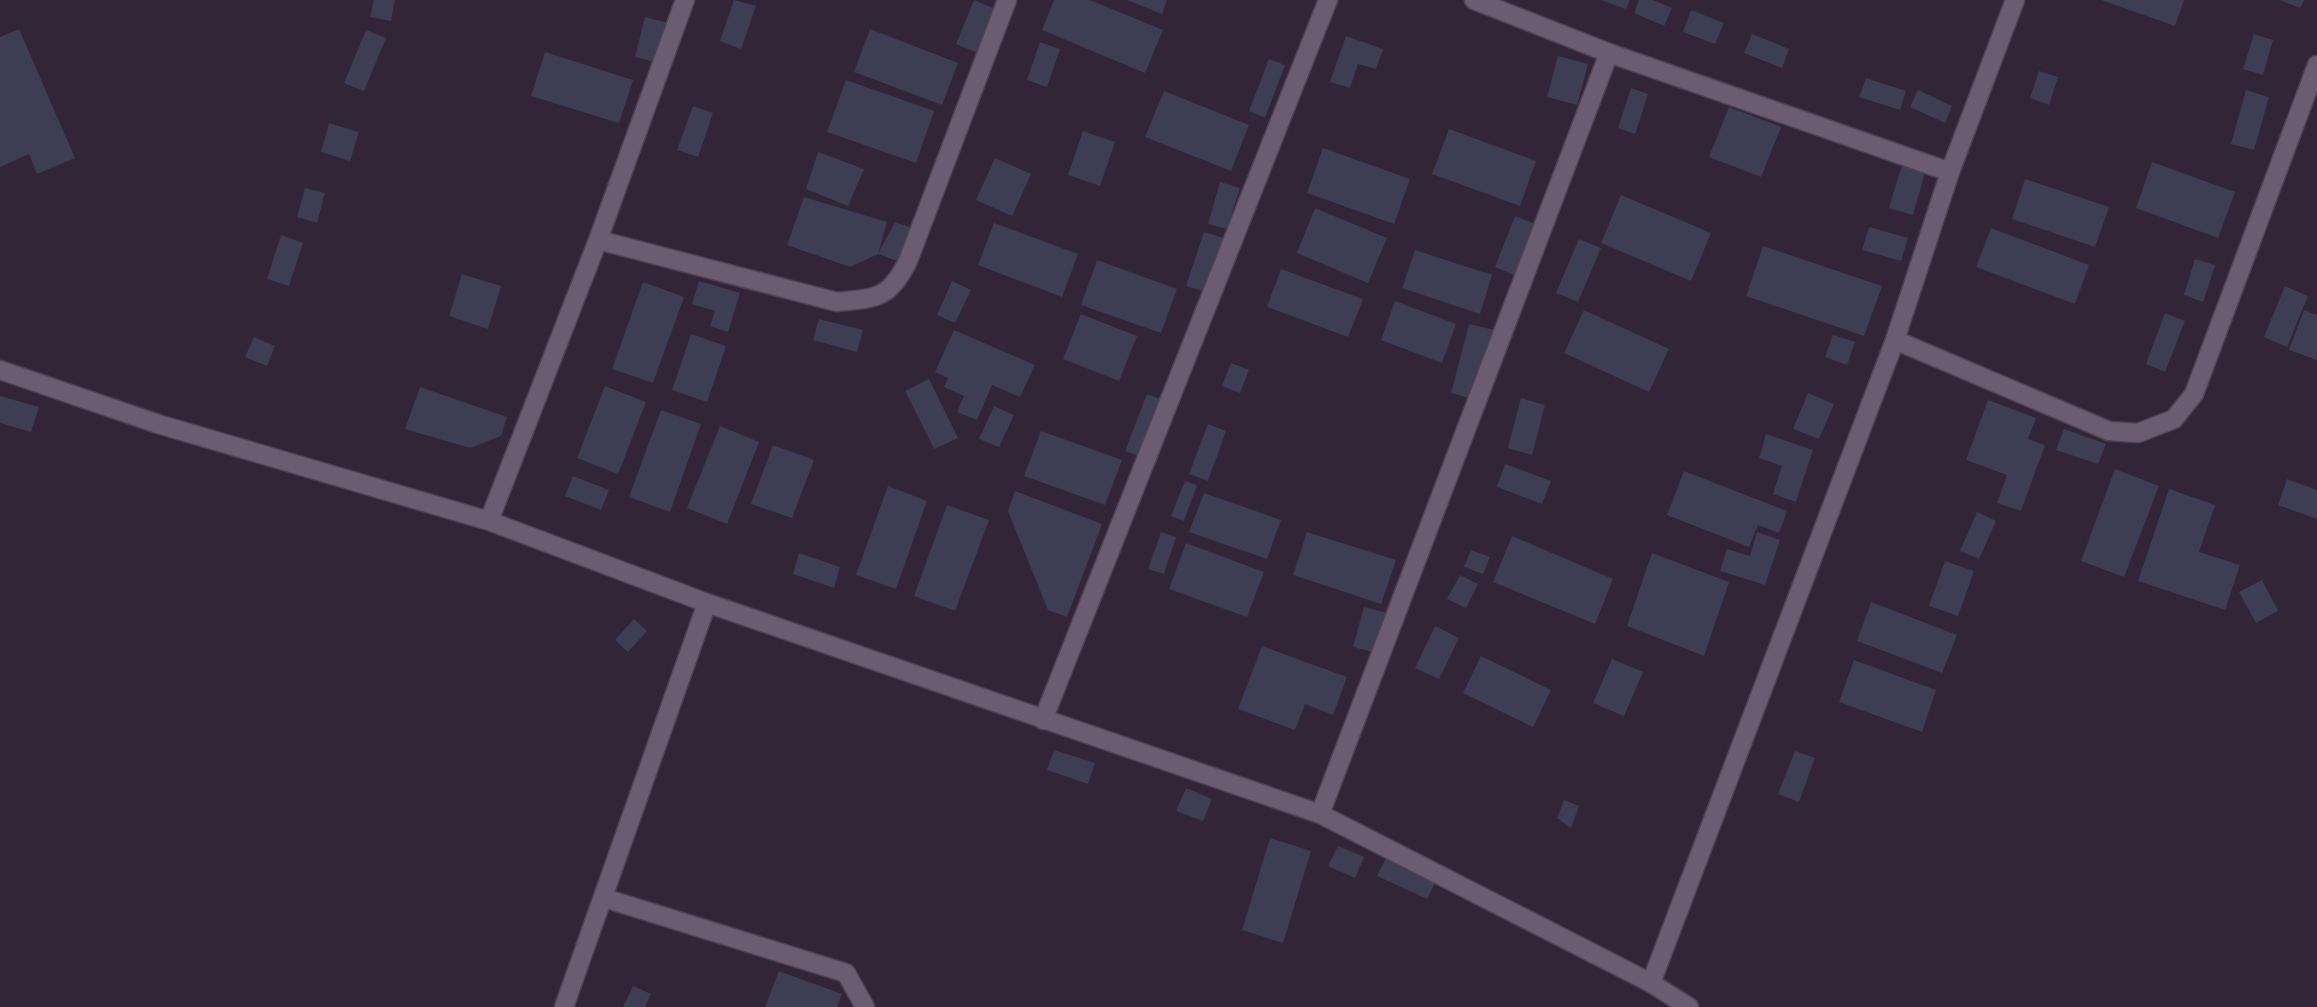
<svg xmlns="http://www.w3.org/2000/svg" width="2317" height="1007" font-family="'Roboto Condensed',sans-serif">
  <rect width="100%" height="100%" fill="#332538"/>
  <path fill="#3d3d53" d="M374 0H395L391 21 370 17Z
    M734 0 756 6 741 49 720 41Z
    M974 0 998 10 980 54 956 44Z
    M1054 0H1090L1163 30 1145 73 1042 30Z
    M1127 0H1167L1162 14Z
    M1601 0H1630L1626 9Z
    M1639 0H1653L1672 8 1664 26 1634 13Z
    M2101 0H2184L2175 26Z
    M2280 0H2304L2300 8Z
    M1691 10 1724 23 1715 44 1683 32Z
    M645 17 671 24 660 63 635 57Z
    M19 29 75 158 37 174 29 154 0 167V37Z
    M870 29 958 63 942 105 854 72Z
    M366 30 386 38 364 91 344 83Z
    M1752 34 1789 49 1782 68 1744 53Z
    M2254 34 2273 40 2263 75 2243 69Z
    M1346 36 1383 49 1376 69 1358 64 1350 88 1330 82Z
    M1040 42 1060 49 1047 87 1027 80Z
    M545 52 633 80 619 123 531 96Z
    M1558 56 1588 64 1577 105 1547 97Z
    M1269 59 1285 65 1265 118 1249 111Z
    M2039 71 2058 77 2049 105 2030 98Z
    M1866 78 1906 91 1900 110 1859 97Z
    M846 80 934 111 916 163 827 132Z
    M1631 88 1648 94 1635 134 1618 128Z
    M1918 90 1952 106 1945 123 1910 107Z
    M2246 90 2269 97 2254 150 2231 144Z
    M1164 91 1249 125 1231 171 1145 137Z
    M693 106 713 113 698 157 677 150Z
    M1729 107 1781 127 1761 177 1709 157Z
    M329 123 359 132 350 161 321 152Z
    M1449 129 1536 161 1520 206 1432 174Z
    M1083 131 1115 142 1100 186 1068 175Z
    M1323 148 1410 179 1394 224 1307 193Z
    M818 152 864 169 848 206 806 189Z
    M995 158 1031 174 1012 216 976 200Z
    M1903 162 1926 169 1913 215 1889 208Z
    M2152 162 2235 192 2218 238 2136 208Z
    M2025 179 2109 207 2095 247 2012 219Z
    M1220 182 1240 188 1227 229 1208 224Z
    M305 188 325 193 317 223 297 217Z
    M1621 195 1711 233 1691 281 1601 243Z
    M804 197 887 222 878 254 895 222 915 229 903 263 878 254 850 267 787 245Z
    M1315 208 1387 238 1368 283 1297 253Z
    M1515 216 1536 224 1516 276 1495 267Z
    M994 223 1078 254 1062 297 978 265Z
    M1869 227 1908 238 1901 261 1862 250Z
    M1991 228 2089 265 2075 304 1976 267Z
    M1204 232 1224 238 1206 292 1186 286Z
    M281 235 303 243 289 286 267 279Z
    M1579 239 1601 248 1578 302 1556 293Z
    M1763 246 1882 286 1864 336 1746 296Z
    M1415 250 1492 275 1480 314 1402 288Z
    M2195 259 2215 265 2203 302 2184 295Z
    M1097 260 1177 289 1161 333 1081 305Z
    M1281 269 1363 299 1348 337 1267 307Z
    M462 274 501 286 488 329 449 316Z
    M699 281 740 293 728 332 710 326 715 311 692 304Z
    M952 281 971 290 955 323 937 315Z
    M643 282 684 297 653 383 612 369Z
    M2285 286 2308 296 2287 347 2264 337Z
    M1395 301 1456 324 1442 363 1381 340Z
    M1584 310 1669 349 1649 392 1564 353Z
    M2304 310 2317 315V360L2289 350Z
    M2165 313 2185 321 2165 372 2146 364Z
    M1081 314 1137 336 1119 381 1063 359Z
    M819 319 863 330 857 352 813 340Z
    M1469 324 1494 330 1476 400 1451 393Z
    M954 330 1035 365 1020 397 992 385 977 420 957 412 964 396 944 387 948 378 935 372Z
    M691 334 726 346 707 402 672 390Z
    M1833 335 1855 342 1847 365 1825 357Z
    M254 337 275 346 267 366 245 357Z
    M1231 363 1249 370 1240 393 1222 386Z
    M929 379 958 438 934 449 905 391Z
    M605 386 646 402 618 474 577 458Z
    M420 387 507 417 501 436 470 448 405 429Z
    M1808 393 1834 404 1819 439 1793 429Z
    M1147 394 1163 400 1142 457 1125 451Z
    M0 396 39 407 31 432 0 423Z
    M1521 398 1545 405 1532 455 1508 448Z
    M1988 400 2036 418 2028 439 2045 445 2021 511 1997 503 2007 475 1966 460Z
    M994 406 1014 415 999 447 979 439Z
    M661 410 701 424 670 512 629 497Z
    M1208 424 1226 431 1208 481 1189 474Z
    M720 426 759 442 727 524 687 508Z
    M2064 429 2106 444 2098 464 2056 450Z
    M1041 431 1122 460 1105 505 1024 476Z
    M1766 434 1813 450 1796 502 1773 494 1782 466 1759 458Z
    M773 445 814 460 792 518 751 504Z
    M1505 464 1551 481 1542 504 1497 487Z
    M2115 469 2159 486 2124 577 2081 561Z
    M1684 471 1787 511 1779 533 1758 525 1749 547 1667 515Z
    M573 476 609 490 601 510 565 496Z
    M2287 479 2317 490V519L2278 505Z
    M1185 481 1197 485 1184 521 1171 516Z
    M888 486 927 501 896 589 856 575Z
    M2169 489 2215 505 2199 552 2240 565 2225 610 2138 581Z
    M1015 491 1102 524 1067 617 1048 610 1008 511Z
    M1204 493 1281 520 1267 559 1189 532Z
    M947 505 989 520 955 611 914 596Z
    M1977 512 1996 521 1979 559 1960 551Z
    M1161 532 1176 537 1164 574 1148 569Z
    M1307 532 1396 560 1381 604 1293 575Z
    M1757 532 1780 540 1765 585 1720 571 1727 549 1750 556Z
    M1512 536 1613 579 1595 624 1493 582Z
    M1186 543 1264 572 1247 617 1169 589Z
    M1471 550 1490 557 1483 574 1464 567Z
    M799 553 840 567 834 588 793 574Z
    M1652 553 1729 582 1704 656 1627 626Z
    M1945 561 1974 571 1958 616 1929 606Z
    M1460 575 1478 584 1466 608 1447 599Z
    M2262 580 2278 611 2256 623 2239 592Z
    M1871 602 1957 635 1942 673 1857 641Z
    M1364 607 1391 614 1381 654 1353 647Z
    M634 619 647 631 628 652 615 640Z
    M1435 626 1459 638 1439 679 1415 668Z
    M1262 646 1347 677 1333 715 1305 704 1295 730 1238 709Z
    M1481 656 1551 690 1533 727 1463 693Z
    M1612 659 1643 672 1624 716 1593 703Z
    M1854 660 1936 690 1922 732 1839 702Z
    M1054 750 1095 763 1088 784 1047 770Z
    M1795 751 1815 758 1799 802 1778 794Z
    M1186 788 1212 799 1203 821 1176 811Z
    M1564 800 1579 806 1571 828 1557 818Z
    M1270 838 1311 851 1283 943 1242 930Z
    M1338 846 1364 857 1355 878 1328 866Z
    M1389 852 1439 875 1427 899 1377 876Z
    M779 971 842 994 837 1007H765Z
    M633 986 651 994 645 1007H623Z"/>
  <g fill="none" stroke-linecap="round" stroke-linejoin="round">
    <defs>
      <path id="lane" d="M604 898 846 973 865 1007"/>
      <path id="street" d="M1474 0 1609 53 1950 172
        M598 240 837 302C877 298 889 299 908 261L1007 0
        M1895 340 2109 431 2138 433 2174 419 2194 394 2317 65
        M0 370 158 424 489 521 707 603 1320 814 1651 983 1689 1007
        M489 521 598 240 685 0
        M1043 720 1328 0
        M1320 814 1609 53
        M1651 983 1895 340 1950 172 2015 0
        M564 1007 707 603"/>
    </defs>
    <use href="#lane" stroke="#4e4352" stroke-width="21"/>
    <use href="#street" stroke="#4e4352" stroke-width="21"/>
    <use href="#lane" stroke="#6c5c71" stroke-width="18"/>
    <use href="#street" stroke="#6c5c71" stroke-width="18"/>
  </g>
</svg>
